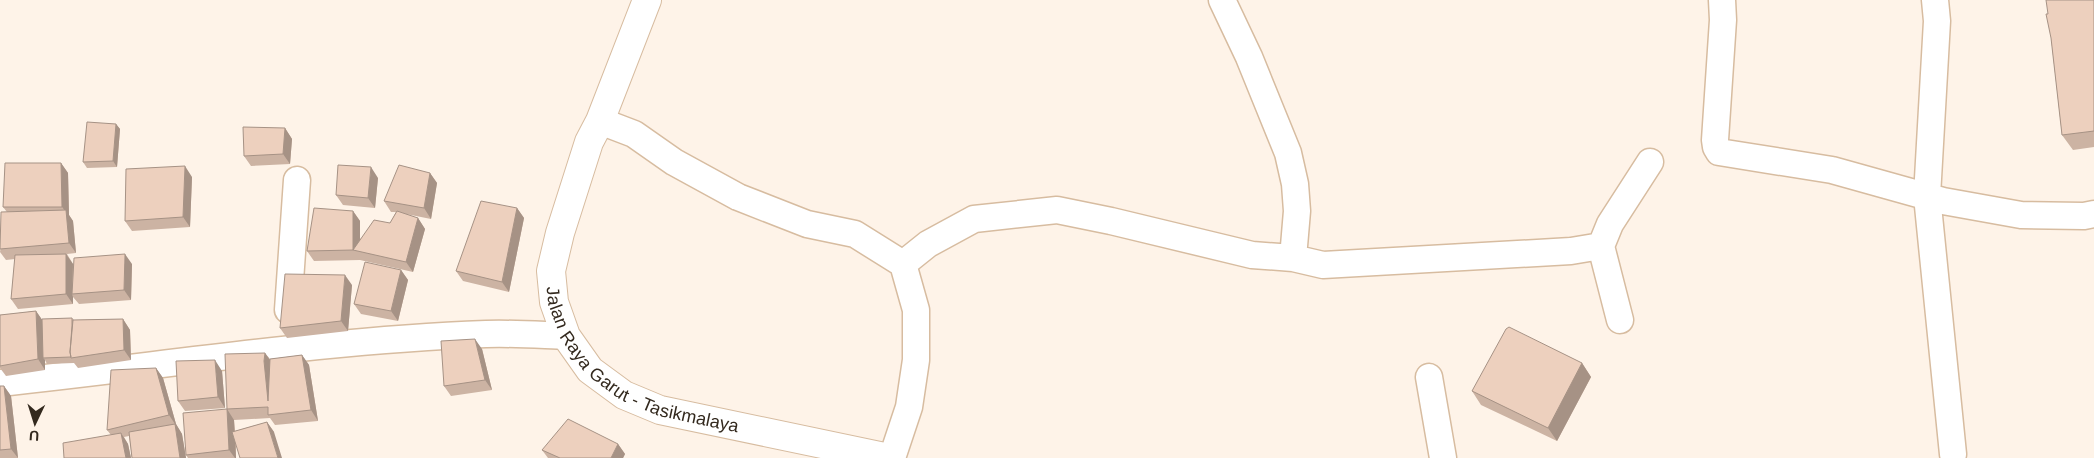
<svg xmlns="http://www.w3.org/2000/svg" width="2094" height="458" font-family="Arial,sans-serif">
  <rect width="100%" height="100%" fill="#fef3e8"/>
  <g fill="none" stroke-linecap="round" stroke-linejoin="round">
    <defs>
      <path id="minor" d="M1222 0 1249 57 1288 153 1295 184 1297 211 1293 258
        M1722 0 1723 20 1715 140 1716 147 1719 152 1832 170 1943 201 2021 215 2084 216 2094 214
        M1935 0 1937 21 1927 196 1953 454
        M600 121 634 134 674 162 738 197 807 224 855 234 903 264 916 310V360L909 407 892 458
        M1601 246 1610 224 1650 162
        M903 264 928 244 974 219 1057 210 1111 221 1252 255 1293 258 1323 265 1571 251 1601 246 1620 320
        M288 310 297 180
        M1429 377 1443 458
        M0 383C162 366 323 340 486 334 513 333 539 335 566 336"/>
      <g id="primary">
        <path id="s1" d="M647 0 600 121 589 142 560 233 551 271 554 302 566 336 590 370 624 395 660 410 889 458"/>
      </g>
    </defs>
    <use href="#minor" stroke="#d7bca0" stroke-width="29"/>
    <use href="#primary" stroke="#d7bca0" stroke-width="30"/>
    <use href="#minor" stroke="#fff" stroke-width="26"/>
    <use href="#primary" stroke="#fff" stroke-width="28"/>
  </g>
  <path fill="#ccb3a3" d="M2094 0V147L2073 150 2062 135 2051 38Z
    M116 124 120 129 117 167 87 168 83 162Z
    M285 128 292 139 290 164 251 166 244 156Z
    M61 163 68 173 69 215 73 221 76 253 67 254 73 264H132L131 300 79 304 73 297V304L18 309 11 299 15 259 6 260 0 252 7 212 3 207Z
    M430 173 437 183 431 219 406 214 418 218 425 229 413 272 360 260 314 261 307 251 353 211 360 221V239L390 223 396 212H391L384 201Z
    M192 177 190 227 132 231 125 221Z
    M378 178 375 208 343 205 336 195Z
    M517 208 524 218 509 292 463 281 456 271Z
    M401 270 408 280 398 321 361 314 354 304Z
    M352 285 348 331 287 338 280 328Z
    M36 311 42 320 72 318 74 320 123 319 130 330 131 360 78 368 74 363 47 364 45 360V370L6 376 0 368V315Z
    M482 349 492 390 451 396 444 386Z
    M265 353 270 359 302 355 309 365 318 421 275 425 270 418 234 420 235 431 267 422 274 432 236 444V458H188L186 455 227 409Z
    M1582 363 1591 377 1557 441 1481 405 1472 391Z
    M156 368 163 378 176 424 182 434 186 458H132L129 436 124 437 128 444 131 458H64L111 435 107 430Z
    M222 371 225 408 185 411 178 401Z
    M0 386H4L11 396 18 458H0Z
    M618 444 625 454 623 458H548L542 450Z"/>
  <path fill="#a69285" d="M116 124 120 129 117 167 113 161Z
    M285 128 292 139 290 164 283 154Z
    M61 163 68 173 69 215 73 221 76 253 69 243 66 212 62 207Z
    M185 166 192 177 190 227 183 217Z
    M371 167 378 178 375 208 368 198Z
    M430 173 437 183 431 219 424 208Z
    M517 208 524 218 509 292 502 282Z
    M353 211 360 221V251L353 250Z
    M418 218 425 229 413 272 406 262Z
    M66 254 73 264 72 294 73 297V304L66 294Z
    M125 254 132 264 131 300 124 290Z
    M401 270 408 280 398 321 391 311Z
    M345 275 352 285 348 331 341 321Z
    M36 311 43 321V358L45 360V370L38 359Z
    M123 319 130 330 131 360 124 350Z
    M475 339 482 349 492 390 485 380Z
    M265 353 272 363 268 401 264 361Z
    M302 355 309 365 318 421 311 410Z
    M215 360 222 371 225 408 218 397Z
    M1582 363 1591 377 1557 441 1548 428Z
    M156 368 163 378 176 424 182 434 186 458H180L175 424 169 415Z
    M4 386 11 396 18 458 11 449Z
    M227 409 234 420 236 458H235L229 450Z
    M267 422 274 432 282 458H278Z
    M121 433 128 444 131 458H126Z
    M618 444 625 454 623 458H611Z"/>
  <path fill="#edd0be" stroke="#a69285" d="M2046 0H2094V131L2062 135 2051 38 2046 14H2048Z
    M87 122 116 124 113 161 83 162Z
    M243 127 285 128 283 154 244 156Z
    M5 163H61L62 207H3Z
    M338 165 371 167 368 198 336 195Z
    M399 165 430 173 424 208 384 201Z
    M185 166 183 217 125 221 126 169Z
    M481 201 517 208 502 282 456 271Z
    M314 208 353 211V250L307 251Z
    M66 210 69 243 0 249 1 212Z
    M397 211 418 218 406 262 353 250 374 220 390 223Z
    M66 254V294L11 299 15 255Z
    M125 254 124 290 72 294 74 258Z
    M365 262 401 270 391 311 354 304Z
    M285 274 345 275 341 321 280 328Z
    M36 311 38 359 0 366V315Z
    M72 318V326L70 352 71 357 43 358 42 319Z
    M123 319 124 350 71 358 70 352 73 320Z
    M1509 327 1582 363 1548 428 1472 391 1506 329Z
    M475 339 485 380 444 386 441 341Z
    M265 353 264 361 268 401 270 359 302 355 311 410 268 415V407L227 409 229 450 186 455 183 413 227 409 225 354Z
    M215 360 218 397 178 401 176 361Z
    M156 368 169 415 107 430 111 370Z
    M0 386H4L11 449 0 450Z
    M568 419 618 444 611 458H560L542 450Z
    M267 422 278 458H240L232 432Z
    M175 424 180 458H132L129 432Z
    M121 433 126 458H64L63 443Z"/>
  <g text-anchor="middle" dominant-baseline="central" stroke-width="4" stroke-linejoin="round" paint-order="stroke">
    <g font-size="18" fill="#33291e" stroke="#fef3e8">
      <text stroke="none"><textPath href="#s1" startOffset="431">Jalan Raya Garut - Tasikmalaya</textPath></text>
    </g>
  </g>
  <g transform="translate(35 423) rotate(184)" stroke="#fef3e8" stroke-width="4" paint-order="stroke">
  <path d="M0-4L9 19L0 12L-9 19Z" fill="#33291e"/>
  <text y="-8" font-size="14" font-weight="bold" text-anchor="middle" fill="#33291e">U</text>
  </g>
</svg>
